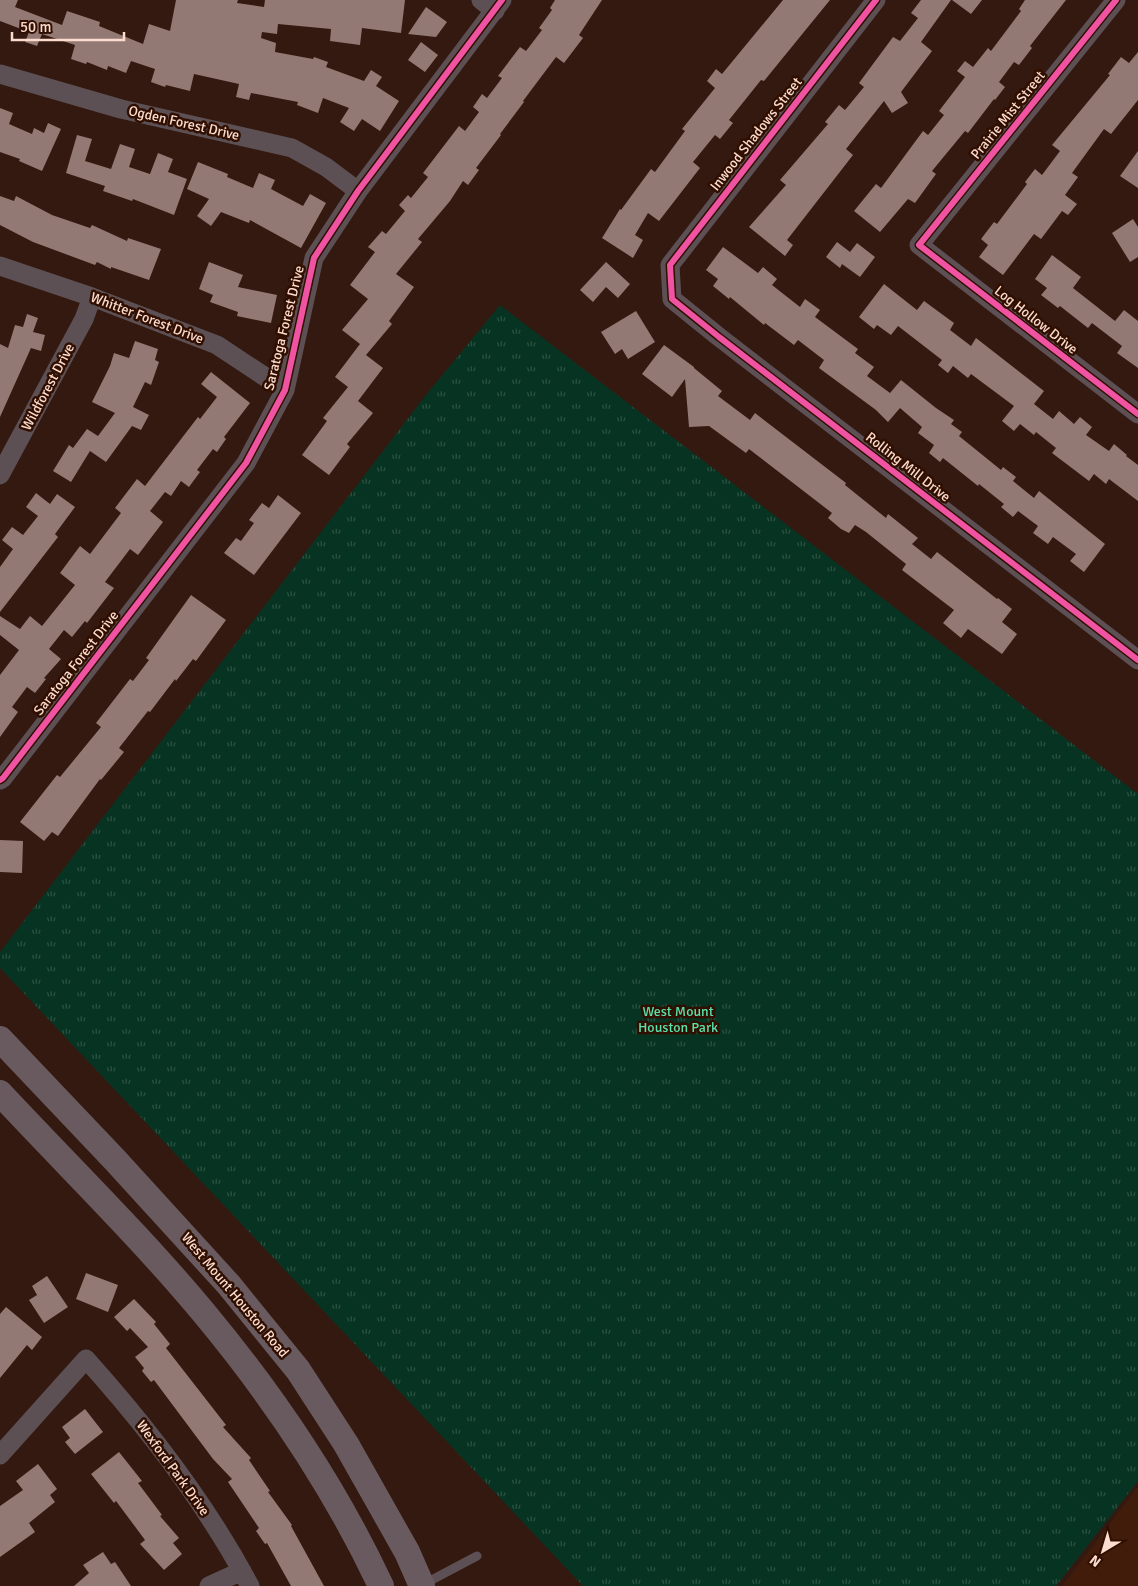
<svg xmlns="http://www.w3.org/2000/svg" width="1138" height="1586" font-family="Signika,sans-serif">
  <defs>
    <pattern id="park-tufts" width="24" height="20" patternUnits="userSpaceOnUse" patternTransform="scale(1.25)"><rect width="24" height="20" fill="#073422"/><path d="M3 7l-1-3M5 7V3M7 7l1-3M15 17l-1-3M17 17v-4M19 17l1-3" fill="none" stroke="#2c5141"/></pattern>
  </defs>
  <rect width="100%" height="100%" fill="#33190f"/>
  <path fill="#411c0b" d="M1138 1487V1586H1062Z"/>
  <path fill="url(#park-tufts)" d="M500 305 1138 794V1481L1056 1586H583L0 968V952L425 396Z"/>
  <path fill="#937973" d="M0 0H18L15 7 62 25 67 11 100 22 99 26 143 44 149 24 170 31 176 0H238L237 3 264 7 265 0H405L401 33 362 28 360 45 330 41 331 29 278 24 277 34 262 32 261 38 276 43 275 52 313 59 314 57 328 62 326 67 364 81 371 70 382 77 376 86 399 101 380 131 362 119 354 131 340 122 349 108 323 98 318 113 297 105 298 102 251 93 249 100 236 97 239 84 194 74 190 91 166 85 165 87 151 82 155 69 131 61 126 73 108 66 107 70 87 62 86 64 71 59 75 45 42 34 37 46 25 42 29 32 0 21Z
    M555 0H602L579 35 583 38 564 63 556 57 523 101 524 102 500 134 501 135 476 168 479 170 468 185 463 181 450 201 418 239 422 242 396 274 414 287 389 321 392 324 366 355 383 368 358 401 373 413 347 444 350 447 329 475 302 455 327 421 323 418 348 387 335 377 360 344 342 330 368 299 350 285 375 252 368 247 382 231 386 234 405 211 399 205 408 195 411 198 428 177 423 173 459 126 465 131 479 112 473 107 482 94 487 98 502 78 498 76 520 47 526 51 542 30 539 28 552 10 550 8Z
    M783 0H830L764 81 761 80 729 120 733 123 720 139 715 135 693 162 700 168 659 221 648 213 635 235 643 240 633 258 602 238 620 209 621 210 651 169 655 172 685 131 682 129 715 88 707 81 716 69 722 74Z
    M921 0H951L921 42 932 51 901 92 908 103 892 113 884 101 846 149 853 155 787 240 793 245 785 256 749 227 786 185 780 180 828 124 825 122 839 105 845 110 864 87 859 83 893 37 900 41 918 18 911 13Z
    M952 0H982L971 14Z
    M1025 0H1066L1030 46 1032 48 1019 65 1014 62 999 82 1005 87 995 100 994 99 968 133 965 131 932 171 936 174 915 203 908 199 880 232 854 211 876 184 881 188 923 131 928 135 944 115 939 111 965 77 957 71 965 61 973 67 988 48 991 51 1021 11 1019 9Z
    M426 7 447 22 436 37 408 34Z
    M421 42 438 55 425 72 408 60Z
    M1138 52V100L1111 134 1104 129 1072 173 1078 177 1065 195 1077 204 1068 215 1062 211 1041 239 1034 234 1003 275 979 257 988 245 981 239 994 222 997 224 1027 184 1025 182 1035 169 1042 175 1060 151 1052 145 1110 75 1108 74 1121 57 1129 63Z
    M0 108 13 113 9 124 32 134 34 128 44 133 48 123 61 129 42 171 19 161 20 159 0 152Z
    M77 135 92 139 85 161 111 169 120 144 135 149 129 167 150 174 158 153 173 159 168 172 187 179 174 215 133 199 132 201 103 191 105 186 66 173Z
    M1138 151V188L1120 176Z
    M198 162 228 174 227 177 253 188 259 173 275 180 271 189 303 206 310 194 326 203 301 248 250 220 249 223 221 212 211 226 197 216 209 199 187 189Z
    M0 196 14 201 16 196 52 215 90 228 92 225 127 241 128 238 161 249 149 280 111 267V269L97 262 95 265 33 242 0 225Z
    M1133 219 1138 227V257L1130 262 1112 233Z
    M837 242 850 252 857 243 875 257 860 277 842 264 840 268 826 257Z
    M723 247 758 273 763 267 777 279 772 285 800 307 805 299 820 310 815 317 858 349 855 353 874 367 867 376 890 393 901 380 936 408 954 420 951 424 962 432 959 436 1001 470 1003 467 1016 477 1013 481 1034 498 1039 491 1105 544 1084 572 1070 561 1076 554 1053 537 1048 544 1033 533 1038 526 1018 511 1013 517 1001 507 1004 504 979 484 978 486 943 458 940 462 929 453 934 445 918 433 922 427 900 408 888 422 876 410 819 368 824 360 798 340 794 345 765 323 764 325 730 297 729 299 713 286 718 279 706 270Z
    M1052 255 1081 277 1073 288 1115 321 1124 310 1138 321V368L1117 353 1122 346 1092 323 1088 328 1060 306 1058 308 1041 295 1047 288 1035 279Z
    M209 262 243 275 238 287 277 295 271 323 237 316 238 312 210 302 213 295 199 289Z
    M606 262 630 284 618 298 606 287 593 302 580 290Z
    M884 284 917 310 924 301 954 323 950 330 971 346 976 338 1044 391 1034 404 1053 419 1059 411 1074 424 1080 417 1092 427 1086 435 1109 451 1114 444 1127 455 1126 456 1138 465V501L1109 479 1106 484 1094 474 1089 481 1052 453 1056 448 1036 432 1034 435 1020 424 1014 431 1002 421 1014 406 971 374 968 378 953 366 948 373 938 365 942 360 898 326 891 335 877 325 874 329 859 317Z
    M636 311 655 342 628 359 622 349 615 354 601 332Z
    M27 314 38 318 33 332 45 335 41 351 31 348 0 417V344L8 348 15 325 23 327Z
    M135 341 158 349 155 360 159 362 151 385 145 382 133 407 149 415 141 430 132 426 106 462 90 451 71 482 53 471 69 445 73 448 87 429 98 436 115 413 92 402 110 366 114 353 129 358Z
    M664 345 694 367V368L722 391 718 396 750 420 755 413 846 483 845 485 886 518 888 514 918 538 912 544 931 559 937 552 997 599 998 598 1012 609 1002 622 1017 634 1002 654 968 629 961 638 943 623 954 610 902 570 906 564 866 532 855 525 849 533 841 529 828 518 832 513 749 449 746 453 709 426 689 427 685 379 672 397 642 374Z
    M211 372 250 403 224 437 226 439 217 452 213 449 197 470 200 472 189 487 181 481 171 496 165 492 150 511 163 522 138 555 130 549 105 582 114 588 87 623 85 621 72 637 64 630 49 649 61 659 44 678 46 679 35 693 27 687 12 707 18 712 0 737V675L19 650 0 635V616L20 629 30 616 42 626 75 585 60 573 80 546 90 554 121 513 115 508 137 479 145 486 198 417 200 419 217 397 201 384Z
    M36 493 50 504 57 494 75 507 55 534 58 537 0 612V567L13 549 2 540 12 527 23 535 38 516 26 507Z
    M278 495 301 513 254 575 224 553 236 538 241 541 254 523 249 520 262 503 269 508Z
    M191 595 226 620 196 661 193 659 176 681 175 679 150 712 148 711 119 748 124 752 101 780 100 779 58 836 52 832 44 841 20 822 57 775 60 777 101 727 96 723 130 679 133 681 149 660 146 658Z
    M0 840 23 841 22 873 0 872Z
    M86 1273 118 1285 108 1312 76 1299Z
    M47 1276 68 1307 44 1323 29 1300 37 1295 32 1286Z
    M134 1299 156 1322 154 1324 170 1344 166 1348 226 1425 223 1427 251 1458 249 1460 270 1491 268 1492 292 1525 291 1526 324 1586H291L267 1543 265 1544 256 1531 259 1528 228 1482 232 1479 213 1459 154 1380 151 1382 142 1371 144 1368 135 1357 148 1347 130 1328 127 1331 114 1317Z
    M6 1307 42 1337 32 1350 27 1345 0 1378V1314Z
    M85 1409 103 1432 75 1454 65 1442 70 1438 62 1427Z
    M119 1452 142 1481 138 1483 162 1515 160 1516 179 1538 173 1543 182 1554 164 1570 140 1544 145 1540 116 1501 114 1503 91 1474Z
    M38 1464 57 1489 50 1495 55 1502 29 1523 35 1532 0 1557V1506L23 1490 16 1481Z
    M103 1552 111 1564 115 1562 131 1586H74L89 1573 83 1565Z"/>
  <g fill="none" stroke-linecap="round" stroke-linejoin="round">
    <path stroke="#5d5054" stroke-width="9" d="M424 1584 477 1556"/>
    <path stroke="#5d5054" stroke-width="19" d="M481 0 495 11
      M876 0 670 265 672 299 719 337 1138 660
      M1116 0 919 245 1138 414
      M0 74 121 109 292 148 326 167 358 191
      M0 266 92 297 217 345 285 390
      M0 475 84 319 92 297
      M0 780 3 778 246 463 285 390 314 258 358 191 502 0
      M0 1455 86 1359C148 1428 206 1503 250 1586
      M209 1586 242 1571"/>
    <path stroke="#695a5f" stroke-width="26" d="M0 1039 115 1160 229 1285 298 1370 346 1444 407 1552 422 1586
      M0 1093C68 1166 140 1236 204 1313 273 1396 335 1488 381 1586"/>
    <defs>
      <path id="cycleway" d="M876 0 670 265 672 299 719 337 1138 660
        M1116 0 919 245 1138 414
        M0 780 3 778 246 463 285 390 314 258 358 191 502 0"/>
    </defs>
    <use href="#cycleway" stroke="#300f01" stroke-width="9"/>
    <use href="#cycleway" stroke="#f153a3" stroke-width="6"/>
  </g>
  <g text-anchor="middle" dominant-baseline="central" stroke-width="5" stroke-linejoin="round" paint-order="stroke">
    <g font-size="14" fill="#fcdcce" stroke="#300f01">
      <text transform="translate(1008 115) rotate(-51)">Prairie Mist Street</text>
      <text transform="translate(184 123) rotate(13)">Ogden Forest Drive</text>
      <text transform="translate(756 134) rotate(-52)">Inwood Shadows Street</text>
      <text transform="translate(147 318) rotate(21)">Whitter Forest Drive</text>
      <text transform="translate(1036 320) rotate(38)">Log Hollow Drive</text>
      <text transform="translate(284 328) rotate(-76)">Saratoga Forest Drive</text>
      <text transform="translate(48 387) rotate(-62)">Wildforest Drive</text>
      <text transform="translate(908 467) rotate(38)">Rolling Mill Drive</text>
      <text transform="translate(76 663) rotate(-52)">Saratoga Forest Drive</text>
      <text transform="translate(235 1295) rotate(50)">West Mount Houston Road</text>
      <text transform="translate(173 1468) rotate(54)">Wexford Park Drive</text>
    </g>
    <g font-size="14" fill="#58e2ac" stroke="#300f01">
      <text x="678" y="1011">West Mount<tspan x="678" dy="16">Houston Park</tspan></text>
    </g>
  </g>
  <g transform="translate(1103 1551) rotate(218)" stroke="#300f01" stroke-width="4" paint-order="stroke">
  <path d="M0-4L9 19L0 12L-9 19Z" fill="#fcdcce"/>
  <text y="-8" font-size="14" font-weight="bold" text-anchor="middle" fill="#fcdcce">N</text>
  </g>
  <path d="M12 32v8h112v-8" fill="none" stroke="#fcdcce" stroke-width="2.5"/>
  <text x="20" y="32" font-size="15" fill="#fcdcce" stroke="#300f01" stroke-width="4" paint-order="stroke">50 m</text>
</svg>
